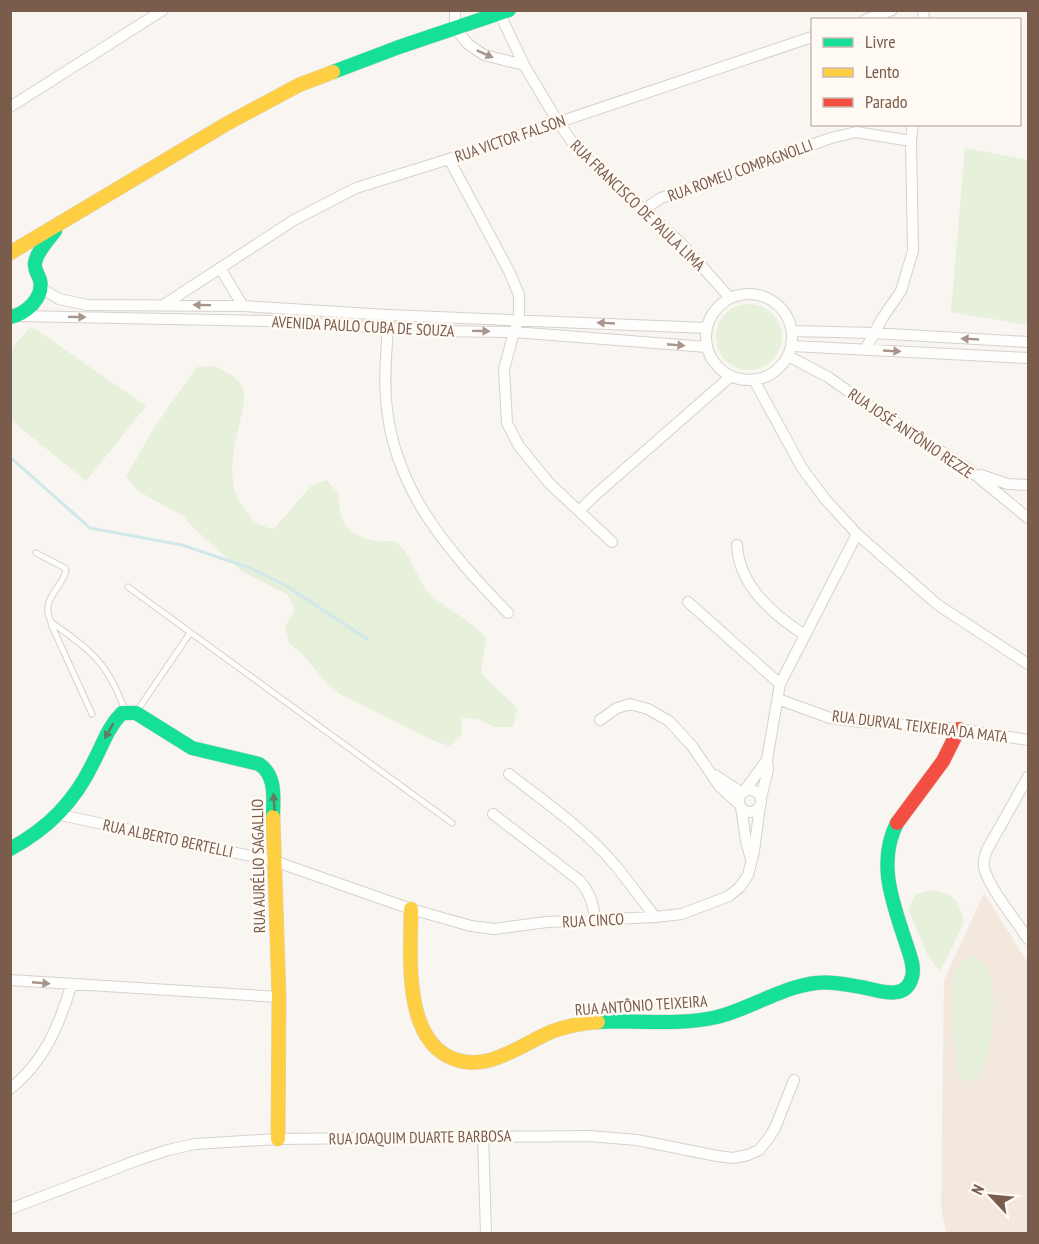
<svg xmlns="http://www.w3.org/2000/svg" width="1039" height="1244" font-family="'PT Sans Narrow',sans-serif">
  <rect width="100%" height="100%" fill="#f9f5f0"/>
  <path fill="#f2e8de" d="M984 893 1028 963V1233H946L941 1206 944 980Z"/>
  <path fill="#e7f0db" d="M965 148 1028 160V325L951 312Z
    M716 337a33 33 0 1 1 66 0a33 33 0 1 1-66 0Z
    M31 326 146 406 86 481 11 420V349Z
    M214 366C226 372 242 378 244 393 245 402 242 412 240 421 234 448 225 481 242 506 253 522 256 525 274 529L310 487 326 480 339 494C338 523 347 536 377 541 382 542 391 540 395 542 410 550 417 580 428 592 446 610 469 618 486 638L481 673C492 686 506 695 517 709L513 727H495L480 720 461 717 462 735 449 746 430 739 340 694 325 681 303 655 289 643 285 626 295 611 288 595 241 571 198 532 182 515 150 498 135 488 126 477 155 426 197 367Z
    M933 890C955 894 959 901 964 922L940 972 928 956 908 909 916 894Z
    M970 955C975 958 983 961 986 966 1001 993 991 1050 979 1077L963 1082 959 1080C957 1054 945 989 957 968 959 963 966 959 970 955Z"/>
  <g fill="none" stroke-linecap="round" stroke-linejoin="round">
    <path stroke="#d0e8ea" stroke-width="3" d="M10 457 90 528 182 545 250 568 285 585 367 639"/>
    <defs>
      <path id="lane" d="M36 553 65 568 66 571C60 591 40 599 51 622 91 651 108 662 125 711
        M128 587 452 823
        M51 624 92 714
        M137 711 190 633"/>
      <path id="street" d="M455 10V28L468 44 484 55 524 65
        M498 10 524 65 558 122 575 146 598 169 680 242 730 298
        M923 10 924 20
        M865 20 892 10
        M10 107 163 10
        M449 159 509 271 519 295V319L514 332 504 369 507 423 519 446 549 483 612 542
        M643 210 661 198 831 138 856 132 911 141
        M220 268 243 306
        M41 288 59 299 87 305 243 306 388 315 707 328
        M706 337a43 43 0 1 1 86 0a43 43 0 1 1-86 0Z
        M165 304 294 220 356 188 449 159 812 37
        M18 316 273 321 431 331 514 332 707 347
        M388 322C387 351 383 380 387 409 396 493 452 555 508 613
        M793 331 873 333 1028 342
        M792 346 1028 358
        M865 350 883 317 901 291 913 251 911 141 913 124
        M788 356 828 377 862 401 967 468 1028 518
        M754 380 802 468 825 499 857 534 938 605 1028 664
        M981 475 1008 484 1028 485
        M579 511 593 497 731 376
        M737 545C739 586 773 615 805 635
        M688 602 780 684
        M778 699 830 718 861 722 959 729 1028 740
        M600 720 617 708 630 704 648 709 669 721 692 746 720 787 739 804
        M509 774C545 802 586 830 615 865 629 882 642 900 655 917
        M715 775 742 793
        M1028 777 988 848C985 854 983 860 984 867 987 885 1017 922 1028 939
        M739 801a11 11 0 1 1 22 0a11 11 0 1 1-22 0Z
        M745 790 767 760
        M761 798 768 770 767 760 780 684 857 534
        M741 807 746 841 751 859
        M493 814 580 881C590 893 593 903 595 919
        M61 815 274 861 411 909 471 926 494 929 547 922 655 917 682 914 729 896 740 887 748 875 754 851 760 806
        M10 980 279 997
        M10 1089C44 1062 59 1026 71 986
        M483 1136 486 1234
        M10 1209 138 1160 168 1150 195 1144 278 1139 589 1136 637 1140 717 1156 733 1158 748 1155 759 1150 768 1139 775 1128 794 1080"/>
      <path id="fast" d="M333 72 399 47 509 10
        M10 317C26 314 44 298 40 280 38 274 34 269 35 263 37 251 48 240 55 231
        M10 849C49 828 75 801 94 761 103 744 108 727 122 713H136L192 748 259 764C277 776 273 798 273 817
        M598 1022C637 1020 679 1026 717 1017 750 1009 781 987 816 983 832 981 849 985 866 988 875 990 887 994 897 992 905 991 910 985 912 977 915 967 910 956 907 946 894 906 876 864 897 823"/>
      <path id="slow" d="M10 253 228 123 299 85 333 72
        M273 817 279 997 278 1139
        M411 909C411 954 402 1040 454 1059 470 1065 484 1063 499 1057 518 1050 534 1039 553 1031 567 1026 583 1023 598 1022"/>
      <path id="jam" d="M897 823 943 761 959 729"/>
    </defs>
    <use href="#lane" stroke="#d7d1cb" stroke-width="7"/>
    <use href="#street" stroke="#d7d1cb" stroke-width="12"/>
    <use href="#fast" stroke="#d9d2cb" stroke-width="15"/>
    <use href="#slow" stroke="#d9d2cb" stroke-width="15"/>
    <use href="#jam" stroke="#d9d2cb" stroke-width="15"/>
    <use href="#lane" stroke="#fefefd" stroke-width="5"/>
    <use href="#street" stroke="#fefefd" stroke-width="10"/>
    <use href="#fast" stroke="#16e098" stroke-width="14"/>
    <use href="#slow" stroke="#ffcf43" stroke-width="14"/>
    <use href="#jam" stroke="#f24e42" stroke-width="14"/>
  </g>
  <defs><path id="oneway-solid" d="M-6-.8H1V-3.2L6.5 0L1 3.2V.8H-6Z" transform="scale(1.5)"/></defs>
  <g fill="#a8958b">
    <use href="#oneway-solid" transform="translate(485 54) rotate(24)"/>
    <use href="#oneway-solid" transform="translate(202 305) rotate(-179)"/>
    <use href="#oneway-solid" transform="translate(77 317) rotate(1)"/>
    <use href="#oneway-solid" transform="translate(606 323) rotate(-177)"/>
    <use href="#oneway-solid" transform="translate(481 331) rotate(1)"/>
    <use href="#oneway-solid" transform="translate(970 339) rotate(-177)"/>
    <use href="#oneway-solid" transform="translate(676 345) rotate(5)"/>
    <use href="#oneway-solid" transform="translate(892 351) rotate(3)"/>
    <use href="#oneway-solid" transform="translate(41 983) rotate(5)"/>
  </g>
  <g fill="#617d60">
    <use href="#oneway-solid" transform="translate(109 731) rotate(119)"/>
    <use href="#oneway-solid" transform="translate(274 802) rotate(-94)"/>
  </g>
  <g text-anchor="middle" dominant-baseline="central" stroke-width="5" stroke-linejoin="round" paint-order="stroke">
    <g font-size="16" fill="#7a5c4d" stroke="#fffaf3">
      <text transform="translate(510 138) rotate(-19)">RUA VICTOR FALSON</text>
      <text transform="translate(740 170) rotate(-20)">RUA ROMEU COMPAGNOLLI</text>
      <text transform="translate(638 205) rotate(44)">RUA FRANCISCO DE PAULA LIMA</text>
      <text transform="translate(363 326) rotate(3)">AVENIDA PAULO CUBA DE SOUZA</text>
      <text transform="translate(911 433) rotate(34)">RUA JOSÉ ANTÔNIO REZZE</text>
      <text transform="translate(920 726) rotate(7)">RUA DURVAL TEIXEIRA DA MATA</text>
      <text transform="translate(168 838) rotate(12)">RUA ALBERTO BERTELLI</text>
      <text transform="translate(258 866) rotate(-91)">RUA AURÉLIO SAGALLIO</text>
      <text transform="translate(593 920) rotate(-3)">RUA CINCO</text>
      <text transform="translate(641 1005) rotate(-4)">RUA ANTÔNIO TEIXEIRA</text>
      <text transform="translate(420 1137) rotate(-1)">RUA JOAQUIM DUARTE BARBOSA</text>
    </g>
  </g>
  <rect width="1039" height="1244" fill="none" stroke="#7a5c4d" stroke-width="24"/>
  <rect x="811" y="18" width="210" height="108" fill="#fffaf3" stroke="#cabbb1" stroke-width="1.5"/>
  <rect x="823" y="38" width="30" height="9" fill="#16e098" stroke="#cabbb1" stroke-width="1.5"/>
  <text x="865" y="48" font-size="18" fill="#7a5c4d">Livre</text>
  <rect x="823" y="68" width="30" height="9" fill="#ffcf43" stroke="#cabbb1" stroke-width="1.5"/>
  <text x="865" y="78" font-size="18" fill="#7a5c4d">Lento</text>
  <rect x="823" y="98" width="30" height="9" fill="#f24e42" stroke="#cabbb1" stroke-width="1.5"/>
  <text x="865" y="108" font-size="18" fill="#7a5c4d">Parado</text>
  <g transform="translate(991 1196) rotate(296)" stroke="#fffaf3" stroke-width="4.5" paint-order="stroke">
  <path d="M0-4.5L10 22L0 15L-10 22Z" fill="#7a5c4d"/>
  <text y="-9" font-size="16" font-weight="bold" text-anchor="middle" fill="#7a5c4d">N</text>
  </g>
</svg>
